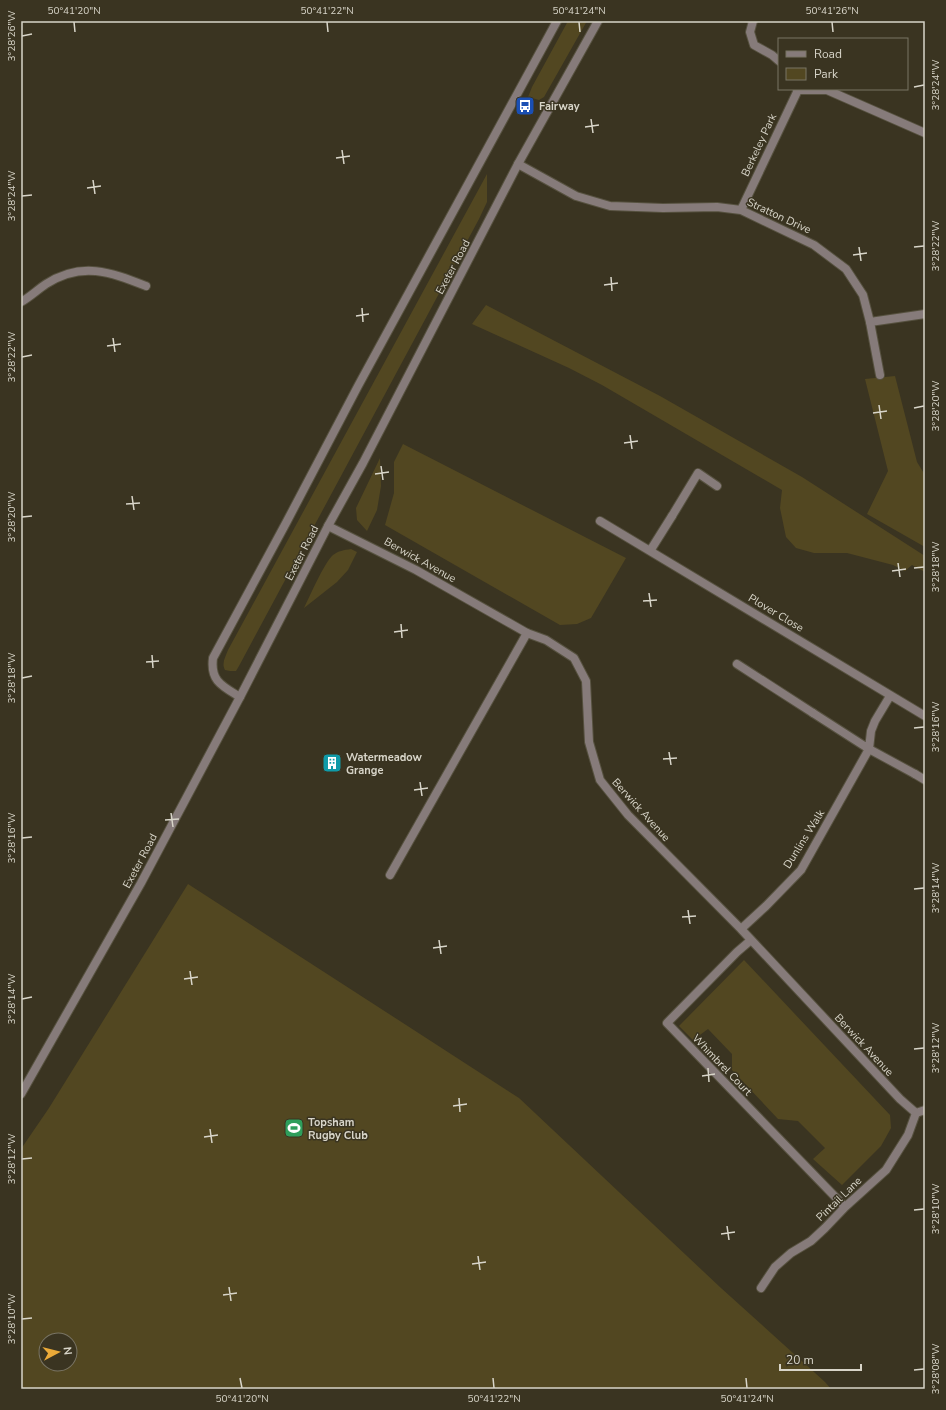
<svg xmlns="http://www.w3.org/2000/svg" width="946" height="1410" font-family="'Nunito Sans',sans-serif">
  <rect width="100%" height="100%" fill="#3a3421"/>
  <path fill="#524721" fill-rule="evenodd" d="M568 21H587L544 97 539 100 528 97 532 87Z
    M487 174V202L479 219 239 666 236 671H230L225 670C221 663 226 656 228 650Z
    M486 305 660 396 802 477 925 556V572L912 565 905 571 893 565 847 553H814L796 548 786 537 780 508 782 490 602 385 569 368 472 324Z
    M895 376 917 462 925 475V547L867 514 888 471 865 379Z
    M403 444 626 558 591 618 577 624 560 625 385 525 394 493V462Z
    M380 458 381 486 377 510 367 531 357 520 356 508Z
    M351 549 357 552 348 570 337 582 304 608C310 596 324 563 333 555 338 551 344 550 351 549Z
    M188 884 519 1098 721 1288 825 1382 831 1389H21V1149L49 1108ZM46 1340H70V1364H46Z
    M744 960 890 1115 891 1128 881 1146 842 1185 813 1159 825 1148 798 1121 778 1119 732 1070V1054L708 1029 693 1040 679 1026Z"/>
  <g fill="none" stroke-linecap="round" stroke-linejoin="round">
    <defs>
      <path id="service" d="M870 322 925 314
        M672 516 698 473 717 486
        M737 664 813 713
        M915 774 925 780
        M390 875 527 633"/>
      <path id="minor" d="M753 21 750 32 754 45 772 55 779 61
        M798 90H827L925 133
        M518 164 576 196 610 206 663 208 717 207 741 210 814 245 846 269 863 295 870 322 880 375
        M741 210 798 90 797 89
        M21 302C30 297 37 290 46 284 82 261 110 272 146 286
        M600 521 925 716
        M328 526 416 570 527 633 546 640 574 658 586 681 589 742 600 780 628 815 741 929 900 1099 916 1113
        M650 551 672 516
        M890 696 875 721 871 731 869 749 915 774
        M240 697C222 686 210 681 213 658L286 523 358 386 557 21
        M741 929 766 906 801 870 869 749 813 713
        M751 940 737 952 667 1023 845 1207
        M916 1113 925 1110
        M761 1288 775 1267 791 1253 811 1241 825 1228 845 1207 886 1170 908 1135 916 1113"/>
      <path id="tertiary" d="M21 1094 141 883 240 697 328 526 363 463 518 164 598 21"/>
    </defs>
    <use href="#service" stroke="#56513f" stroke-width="10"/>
    <use href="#minor" stroke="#56513f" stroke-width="10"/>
    <use href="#tertiary" stroke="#56513f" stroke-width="10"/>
    <use href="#service" stroke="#867b7a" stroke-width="8"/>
    <use href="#minor" stroke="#867b7a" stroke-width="8"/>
    <use href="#tertiary" stroke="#867b7a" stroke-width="8"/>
  </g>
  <path fill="none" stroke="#d8d5c9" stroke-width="1.5" d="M74 22 75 32M327 22 328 32M579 22 580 32M832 22 833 32M22 36 32 34M914 87 924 85M591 119 593 133M585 127 599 125M342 150 344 164M336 158 350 156M93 180 95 194M87 188 101 186M22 196 32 195M859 247 861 261M914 247 924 246M853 255 867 253M611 277 612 291M604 285 618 283M362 308 363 322M356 316 369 314M113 338 115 352M107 346 121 344M22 357 32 355M879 405 881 419M914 408 924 406M873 413 887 411M630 435 632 449M624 443 638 441M381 466 383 480M375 474 389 472M132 496 134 510M126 504 140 503M22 517 32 516M898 563 900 577M914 568 924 567M892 571 906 569M649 593 651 607M643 601 657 600M401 624 402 638M394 632 408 630M152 655 153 668M146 662 159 661M22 678 32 676M914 728 924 727M669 752 671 765M663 759 677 758M420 782 422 796M414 790 428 788M171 813 173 827M165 820 179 819M22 838 32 837M914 889 924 888M688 910 690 924M682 917 696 916M439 940 441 954M433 948 447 946M190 971 192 985M184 979 198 977M22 999 32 997M914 1049 924 1048M708 1068 709 1082M702 1076 715 1074M459 1098 460 1112M453 1106 467 1104M210 1129 212 1143M204 1137 218 1135M22 1159 32 1158M914 1210 924 1209M727 1226 729 1240M721 1234 735 1232M478 1256 480 1270M472 1264 486 1262M229 1287 231 1301M223 1295 237 1293M22 1319 32 1318M914 1370 924 1369M240 1378 242 1388M493 1378 494 1388M746 1378 747 1388"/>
  <defs>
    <symbol id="bus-square" viewBox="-11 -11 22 22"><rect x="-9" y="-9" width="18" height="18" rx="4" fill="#1a4fb4" stroke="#3a3421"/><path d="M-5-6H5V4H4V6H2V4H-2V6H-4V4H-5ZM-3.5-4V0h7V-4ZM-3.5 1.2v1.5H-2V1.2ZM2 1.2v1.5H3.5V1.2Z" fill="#fff"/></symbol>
    <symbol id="building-square" viewBox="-11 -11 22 22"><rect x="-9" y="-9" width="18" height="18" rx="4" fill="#0f9aa8" stroke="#3a3421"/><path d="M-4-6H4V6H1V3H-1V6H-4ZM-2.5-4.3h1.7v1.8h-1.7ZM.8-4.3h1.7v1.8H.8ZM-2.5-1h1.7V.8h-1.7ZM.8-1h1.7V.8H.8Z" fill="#fff"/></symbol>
    <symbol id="stadium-square" viewBox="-11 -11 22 22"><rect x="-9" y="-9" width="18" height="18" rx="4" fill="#2e9e5b" stroke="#3a3421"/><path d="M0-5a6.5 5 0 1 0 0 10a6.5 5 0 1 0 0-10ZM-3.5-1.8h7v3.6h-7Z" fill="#fff"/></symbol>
  </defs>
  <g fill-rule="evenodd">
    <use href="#bus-square" x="514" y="95" width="22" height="22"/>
    <use href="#building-square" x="321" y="752" width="22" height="22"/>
    <use href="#stadium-square" x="283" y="1117" width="22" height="22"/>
  </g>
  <g text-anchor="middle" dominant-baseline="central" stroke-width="3" stroke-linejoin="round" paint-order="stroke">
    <g font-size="11" font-weight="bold" fill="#d8d5c9" stroke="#3a3421" text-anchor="start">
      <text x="539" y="106">Fairway</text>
      <text x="346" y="757">Watermeadow<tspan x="346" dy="13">Grange</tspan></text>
      <text x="308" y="1122">Topsham<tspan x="308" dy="13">Rugby Club</tspan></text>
    </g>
    <g font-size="11" fill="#d8d5c9" stroke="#3a3421">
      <text transform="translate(759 145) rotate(-65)">Berkeley Park</text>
      <text transform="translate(779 216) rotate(25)">Stratton Drive</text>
      <text transform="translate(453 267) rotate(-62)">Exeter Road</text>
      <text transform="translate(302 553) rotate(-63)">Exeter Road</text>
      <text transform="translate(420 560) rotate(29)">Berwick Avenue</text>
      <text transform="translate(776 613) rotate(31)">Plover Close</text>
      <text transform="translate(641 810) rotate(48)">Berwick Avenue</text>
      <text transform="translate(804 839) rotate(-58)">Dunlins Walk</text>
      <text transform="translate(140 861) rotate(-62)">Exeter Road</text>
      <text transform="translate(864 1045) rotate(47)">Berwick Avenue</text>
      <text transform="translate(722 1065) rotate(46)">Whimbrel Court</text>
      <text transform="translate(839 1199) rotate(-44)">Pintail Lane</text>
    </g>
  </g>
  <rect width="946" height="1410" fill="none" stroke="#3a3421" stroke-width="44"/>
  <rect x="778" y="38" width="130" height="52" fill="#3a3421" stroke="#797464"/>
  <rect x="786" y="51" width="20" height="6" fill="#867b7a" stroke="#797464"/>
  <text x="814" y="58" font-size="12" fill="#d8d5c9">Road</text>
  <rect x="786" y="68" width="20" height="12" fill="#524721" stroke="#797464"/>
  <text x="814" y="78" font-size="12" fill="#d8d5c9">Park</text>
  <g transform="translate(58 1352) rotate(83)"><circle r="19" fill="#3a3421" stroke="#797464"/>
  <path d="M0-3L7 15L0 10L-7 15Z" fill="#ebaa39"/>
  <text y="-6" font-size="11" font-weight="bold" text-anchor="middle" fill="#d8d5c9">N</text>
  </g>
  <path d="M780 1364v6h81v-6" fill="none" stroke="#d8d5c9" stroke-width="2"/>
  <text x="786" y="1364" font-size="12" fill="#d8d5c9" stroke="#3a3421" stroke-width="3" paint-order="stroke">20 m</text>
  <rect x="22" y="22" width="902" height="1366" fill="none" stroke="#d8d5c9" stroke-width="1.5"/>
  <g font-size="10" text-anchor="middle" fill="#d8d5c9">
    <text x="74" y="14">50°41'20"N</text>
    <text x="327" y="14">50°41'22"N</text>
    <text x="579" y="14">50°41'24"N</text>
    <text x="832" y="14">50°41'26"N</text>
    <text transform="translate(11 36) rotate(-90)" y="4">3°28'26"W</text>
    <text transform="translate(935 85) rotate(-90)" y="4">3°28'24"W</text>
    <text transform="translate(11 196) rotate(-90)" y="4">3°28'24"W</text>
    <text transform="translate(935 246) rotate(-90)" y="4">3°28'22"W</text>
    <text transform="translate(11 357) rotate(-90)" y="4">3°28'22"W</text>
    <text transform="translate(935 406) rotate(-90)" y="4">3°28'20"W</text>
    <text transform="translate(11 517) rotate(-90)" y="4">3°28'20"W</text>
    <text transform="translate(935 567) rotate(-90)" y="4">3°28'18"W</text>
    <text transform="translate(11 678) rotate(-90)" y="4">3°28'18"W</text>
    <text transform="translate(935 727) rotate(-90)" y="4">3°28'16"W</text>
    <text transform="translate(11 838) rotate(-90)" y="4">3°28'16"W</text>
    <text transform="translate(935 888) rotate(-90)" y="4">3°28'14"W</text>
    <text transform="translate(11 999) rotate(-90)" y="4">3°28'14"W</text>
    <text transform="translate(935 1048) rotate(-90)" y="4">3°28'12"W</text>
    <text transform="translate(11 1159) rotate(-90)" y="4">3°28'12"W</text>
    <text transform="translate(935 1209) rotate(-90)" y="4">3°28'10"W</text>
    <text transform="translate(11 1319) rotate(-90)" y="4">3°28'10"W</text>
    <text transform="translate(935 1369) rotate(-90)" y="4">3°28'08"W</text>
    <text x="242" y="1402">50°41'20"N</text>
    <text x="494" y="1402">50°41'22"N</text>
    <text x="747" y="1402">50°41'24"N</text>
  </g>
</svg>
